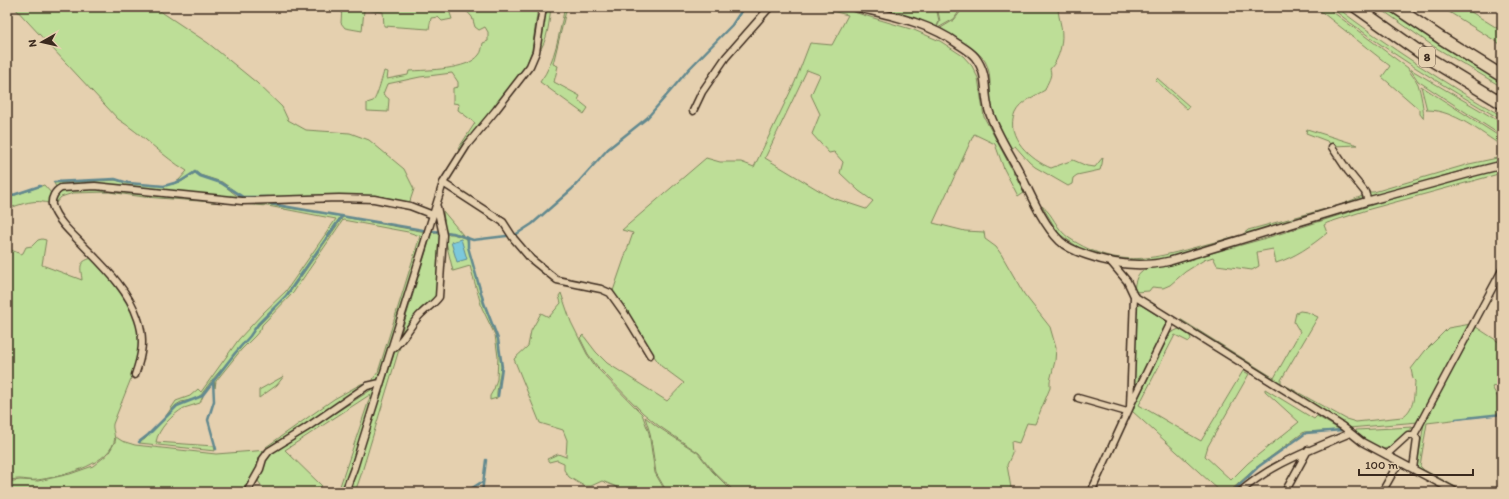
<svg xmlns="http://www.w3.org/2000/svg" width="1509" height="499" font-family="Itim,sans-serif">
  <rect width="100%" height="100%" fill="#e5d0af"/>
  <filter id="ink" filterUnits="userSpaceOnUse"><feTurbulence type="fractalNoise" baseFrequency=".025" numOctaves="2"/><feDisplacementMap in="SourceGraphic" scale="8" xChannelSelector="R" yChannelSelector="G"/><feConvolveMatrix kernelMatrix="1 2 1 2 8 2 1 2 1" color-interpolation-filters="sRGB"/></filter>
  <g filter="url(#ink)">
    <path fill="#bdde97" stroke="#7c845a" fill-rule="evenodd" d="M14 7H154L208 43 257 83 282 107 288 120 306 130 350 133 369 140 404 169 414 189 409 204 371 196 243 200 71 186 56 187 54 183 115 180 128 183 164 186 181 182 195 173 200 176 221 183 236 195 243 198 268 197H243L222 182 200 175 195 171 181 181 173 184 179 180 187 171C162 156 143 135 118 119Z
      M342 7H448L452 19 442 21 438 17 431 18 429 29 384 26 383 12 364 10 362 31 345 28 341 23Z
      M463 7H538L532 50 526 66 516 81 460 151 458 149 475 123 458 110 459 104 453 103V88L458 87V82L452 73 420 77 387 84 383 94 389 99 388 112 367 111V103C369 102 371 102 373 101 376 100 383 75 384 71L388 72 387 79 408 75 409 71C427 70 468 70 479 55 482 52 482 47 483 43L488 41V32L485 27 479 30 475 27 472 17Z
      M547 7H551C549 22 548 41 538 53Z
      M565 7H567L553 64 558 66 554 82 580 96 578 100 588 108 584 114 540 82C556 61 559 32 565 7Z
      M815 7H830L850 11 914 30 940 41 963 56 972 66 978 78 984 117 1024 192 1018 196 1004 169 995 144 974 134 933 223 965 231 984 232 985 239 996 247 1001 254 1024 294 1050 327 1056 348 1055 361 1050 381V388L1035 424 1027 423 1019 443 1011 441 1012 454 1007 465 1011 488 1010 492H735L713 471 699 453 659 426 643 413 597 366 588 354 580 338 583 335 596 352 607 363 667 401 684 383 661 366 642 339 613 291 633 233 622 230 706 158 720 162H741L754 167 795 82 810 43 832 45 848 15ZM807 70 820 75 811 95 820 114 812 134 829 153 834 152 843 162 840 173 859 191 873 201 866 209 830 197 765 158Z
      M863 7H936L939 21 936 29Z
      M937 7H962L954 19 936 29 940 21Z
      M964 7H1058C1058 14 1060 20 1061 26 1064 40 1060 59 1050 69 1053 77 1047 82 1045 90 1035 96 1020 102 1015 113 1004 136 1032 161 1051 168L1073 160 1087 166 1095 167 1103 157 1102 164 1100 170 1077 175 1073 178 1072 184 1068 186 1035 167 1029 162 1015 146 1011 149C1005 137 997 125 992 113 987 96 994 76 985 61 977 48 951 37 939 29L954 20Z
      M1322 7H1326L1408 68C1410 74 1416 79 1418 84 1420 90 1425 113 1423 118L1420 114V110L1382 77 1390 66 1319 10Z
      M1330 7H1336C1389 47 1444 83 1502 116V120C1442 85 1384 50 1330 7Z
      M1378 7H1385L1435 42 1502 83V87L1433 46Z
      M1441 7H1463L1502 31V45Z
      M1410 69 1502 123V136L1424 85 1418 81Z
      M1157 78 1189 106 1187 109 1155 80Z
      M1421 86 1502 138V146C1480 132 1454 110 1427 110Z
      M1307 129 1358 145 1333 146 1327 141 1306 133Z
      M1502 157V162L1461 171 1370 197 1368 192H1374L1469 164Z
      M1502 168V173L1370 209 1327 223 1324 225 1327 233C1311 246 1295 257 1276 263L1273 249 1257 252 1259 266 1252 270 1217 265 1213 257 1204 260 1185 272 1170 285 1163 288 1152 287 1149 291 1135 292C1133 287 1137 273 1142 271 1150 267 1160 267 1169 265 1200 256 1231 248 1263 239 1342 215 1421 188 1502 168Z
      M44 185 52 194 51 204C35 198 22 204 7 209V198Z
      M93 189 269 203 271 205 276 206 341 216 286 295 258 324 250 336 212 380 201 395 195 399 181 402 176 405 166 416 176 401 190 396 198 389 201 392 239 339 263 313 286 291 336 219 268 206 144 197 109 192 73 193 61 197 54 205C55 186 79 189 93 189Z
      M1365 195 1364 199 1206 247 1160 260 1140 262 1114 260 1087 252 1078 247 1059 234 1042 206C1054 215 1055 228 1069 238 1122 273 1160 256 1215 242 1224 240 1232 236 1241 236L1248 230 1340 205Z
      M443 211 463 235 445 231Z
      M343 217 426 232 381 375 374 382 373 379 378 372 420 236 408 232 343 220 293 293 262 325 261 329 255 336 241 350 216 381 215 388 214 380 259 325 288 295Z
      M432 232 442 234 436 296 398 343Z
      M446 234H453L467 239 468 247 483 303 498 340 501 367 497 392V398L490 400V396L494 389 497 379 498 357 495 335 482 308 470 266 453 271 446 242Z
      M42 239 46 240 42 265 82 280C81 268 77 262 92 258L117 286 131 307 137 322 140 346 134 371 113 424C112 430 116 435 114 442 106 466 60 477 37 480 31 481 25 479 19 479 15 479 11 480 7 481V257L8 251 11 250 21 254 23 253 26 247 32 246 38 240Z
      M561 293 571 322 587 354 596 367 642 414 649 433 655 473 666 492H621L617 487 602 481 591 486H584L577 482 569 477 564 470V463L557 460 549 462 547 459 558 454 566 457 567 440 563 430 540 423 514 359 528 346 531 331 541 313 549 317 561 303 559 296Z
      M1136 305H1141L1168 322 1134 391H1133Z
      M1300 311 1307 312 1318 317 1281 380V383L1346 419 1356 422 1402 417C1415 409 1414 395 1415 381L1413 379 1411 369 1425 351 1448 328 1471 324 1418 422 1349 428 1178 321 1180 319 1274 378 1300 332 1294 322 1296 313Z
      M1476 327 1502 344V388L1495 386 1492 387 1502 405V414L1427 423 1420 466 1424 470 1465 492H1460C1450 487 1421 475 1417 466L1424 423Z
      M1179 329 1190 336 1191 339 1189 342 1175 335 1139 405 1201 441 1243 371 1249 374 1208 446 1205 456 1231 480 1248 463 1299 422 1265 391V389L1314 419 1317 416 1340 430 1304 432 1257 467 1229 492H1221L1132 411 1170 333Z
      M401 343 361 475 355 492H349L395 351Z
      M284 376 277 385 259 398V390Z
      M365 383 369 384 273 448 266 447 334 399 361 384Z
      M374 388 376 389 342 492H338L371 394 285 450 322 486 311 492H266L258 481 266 460 274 452Z
      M203 396 200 403C195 405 189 406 184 408 173 414 158 429 156 442L214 446 215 451 139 443 145 439 178 405Z
      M645 417 658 427 698 453 712 471 733 492H667L656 473 650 433Z
      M1413 427 1388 448 1383 449 1358 436 1356 433V430Z
      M116 437 122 441 135 445 216 454 268 450 246 492H7V482L20 480 38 481 70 474 93 466 108 454 115 442Z"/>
    <path fill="#7cc8db" stroke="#62898f" d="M461 239 467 259 457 262 451 242Z"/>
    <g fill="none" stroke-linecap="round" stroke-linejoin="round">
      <path stroke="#62898f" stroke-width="2.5" d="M54 182 115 179 128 183 164 186 181 181 195 172 200 176 221 183 243 197H268
        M7 197 40 186
        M271 204 423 230 453 233 473 240 515 235 532 224 572 189 608 149 647 118 673 88 688 70 732 25 744 7
        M468 238V247L484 303 498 339 502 367 498 396
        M213 380 214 401 208 420 216 449
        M1456 419 1502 414
        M139 442 148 435 177 406 202 396 235 353 250 336 258 324 286 296 342 216
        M466 492 480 483H483
        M482 492 486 460
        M1232 492 1258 467 1306 433 1342 430"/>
      <defs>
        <path id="minor" d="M693 111 702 92 726 57 770 7
          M1332 147 1348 171 1365 192 1368 201
          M443 183 503 222 514 239 531 259 557 280 601 289 610 293 625 314 650 355
          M1134 296 1323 414 1342 426 1362 442 1456 492
          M391 350C405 340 410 324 422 313 428 307 434 304 439 297L443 235 437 207
          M135 375C142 355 145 339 138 319 128 288 101 264 80 242 70 232 56 219 52 205 51 198 55 191 61 188L95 186 242 201 339 198 374 199 410 206 433 215
          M1078 398 1127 412
          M1131 404 1172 320
          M1414 435 1502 270
          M1386 455 1408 435H1414L1417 439 1413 469
          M247 492 260 469 263 459 269 451 306 428 367 386 380 383
          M345 492 354 468 443 183 467 145 496 110 530 66 536 52 543 7
          M1091 492 1130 407 1134 296 1127 281 1111 262
          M1240 492C1272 463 1312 450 1350 433
          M1285 492 1308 450
          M1382 492 1399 462"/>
        <path id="tertiary" d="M856 7C892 16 928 22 958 44 964 48 970 51 975 57 989 75 983 92 989 111 995 131 1009 152 1019 171 1030 193 1042 223 1060 241 1067 248 1078 252 1087 255 1115 265 1141 268 1170 261L1368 201 1474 172 1502 165"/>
        <path id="motorway" d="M1356 7 1428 58 1502 103
          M1395 7 1441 38 1502 76"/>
      </defs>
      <use href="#minor" stroke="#3b2a1e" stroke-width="9"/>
      <use href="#tertiary" stroke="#3b2a1e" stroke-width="10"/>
      <use href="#motorway" stroke="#3b2a1e" stroke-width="14"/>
      <use href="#minor" stroke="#e5d0af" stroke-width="6"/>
      <use href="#tertiary" stroke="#e5d0af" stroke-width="7"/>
      <use href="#motorway" stroke="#e5d0af" stroke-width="11"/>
    </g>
  </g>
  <g text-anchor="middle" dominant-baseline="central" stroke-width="4" stroke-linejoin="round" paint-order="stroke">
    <rect fill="#e5d0af" stroke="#6e5c4a" stroke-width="1" x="1419" y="47" width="16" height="20" rx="3"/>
    <g font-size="12" font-weight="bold" fill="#3b2a1e">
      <text x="1427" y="57">8</text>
    </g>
  </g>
  <rect width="1509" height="499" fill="none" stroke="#e5d0af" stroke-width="24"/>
  <rect x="12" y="12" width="1485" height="475" fill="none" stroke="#3b2a1e" stroke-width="1.5" filter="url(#ink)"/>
  <g transform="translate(42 42) rotate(262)" stroke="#e5d0af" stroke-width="3" paint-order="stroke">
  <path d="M0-3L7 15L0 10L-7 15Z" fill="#3b2a1e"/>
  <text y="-6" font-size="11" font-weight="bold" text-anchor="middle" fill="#3b2a1e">N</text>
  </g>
  <path d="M1359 469v6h114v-6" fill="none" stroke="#3b2a1e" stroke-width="2"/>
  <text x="1365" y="469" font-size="12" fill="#3b2a1e" stroke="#e5d0af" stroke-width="3" paint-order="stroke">100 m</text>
</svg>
